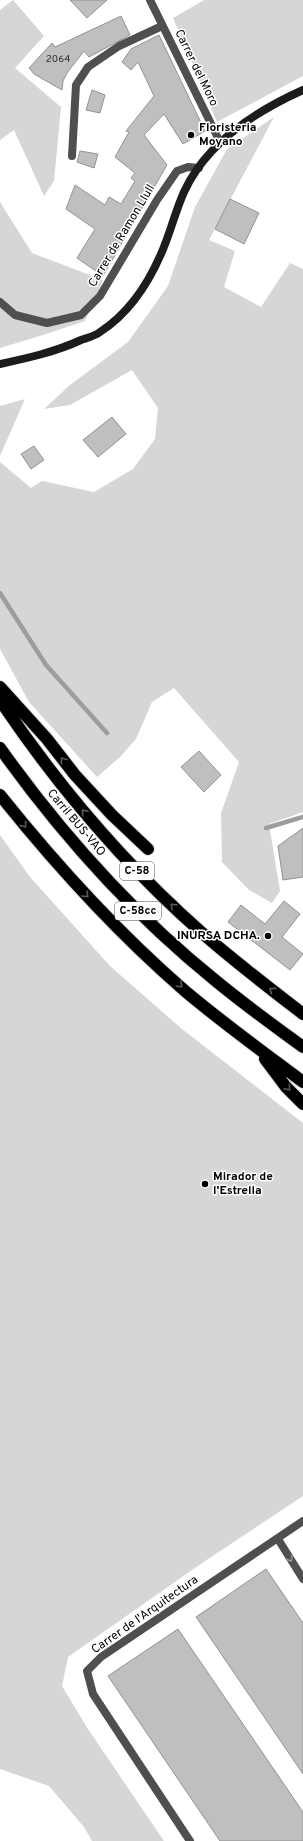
<svg xmlns="http://www.w3.org/2000/svg" width="303" height="1841" font-family="Overpass,sans-serif">
  <rect width="100%" height="100%" fill="#fff"/>
  <path fill="#d6d6d6" d="M13 0 44 36 15 68 61 107 54 181 44 196 14 130 0 140V10Z
    M204 0H303V76L217 122 173 18Z
    M274 117 209 240 235 251 224 287 261 307 290 263 303 269V812L269 824 280 891 272 903 249 890 222 862 221 813 239 762 174 688 152 702 136 739 120 757 97 777 29 702 0 649V462L31 488 42 481 94 492 133 469 155 439 158 408 132 370 70 405 44 409 70 385 128 342 168 286 195 207 227 149Z
    M0 202 32 253 103 280 85 321 43 335 0 348Z
    M25 399 0 456V406Z
    M0 835 30 877 110 966 182 1029 303 1123V1496L202 1563 68 1657 62 1686 88 1729 164 1841H92L84 1827 49 1786 0 1769Z"/>
  <g fill="none" stroke-linecap="round" stroke-linejoin="round">
    <path stroke="#9d9d9d" stroke-width="4.5" d="M0 593 46 665 107 733
      M266 828 303 817"/>
  </g>
  <path fill="#bfbfbf" stroke="#939393" d="M70 0H107L87 18Z
    M121 16 130 35 89 57 84 51 67 73 63 81 62 90 34 74 29 68 52 43 55 47Z
    M159 35 205 131 183 144 164 114 144 135 167 165 103 276 77 258 95 229 66 209 75 185 105 205 109 197 121 204 135 181 131 178 135 173 115 157 129 132 126 131 154 96 138 62 131 70 122 62 131 49Z
    M92 90 105 95 100 113 86 110Z
    M80 151 98 154 94 168 77 162Z
    M230 199 259 213 244 244 215 229Z
    M112 417 126 434 98 457 83 440Z
    M34 446 44 460 31 469 21 454Z
    M199 751 221 775 204 792 181 767Z
    M303 828V877L283 880 278 846Z
    M284 901 300 914 282 937 303 954 290 970 228 922 241 905 265 924Z
    M266 1569 303 1623V1774L196 1617Z
    M178 1629 303 1812V1841H220L108 1676Z"/>
  <g fill="none" stroke-linecap="round" stroke-linejoin="round">
    <defs>
      <path id="highway" d="M0 687 47 739 75 775 112 815 148 849
        M0 700C57 785 124 864 201 932 234 961 268 987 303 1014
        M0 748C62 835 133 914 216 981 244 1004 274 1026 303 1047
        M0 795C56 865 117 932 185 991 223 1023 263 1052 303 1082
        M265 1059 286 1087 303 1104"/>
    </defs>
    <use href="#highway" stroke="#dbdbdb" stroke-width="14"/>
    <path stroke="#4f4f4f" stroke-width="8" d="M150 0 220 142
      M72 156 76 85 88 67 119 46 162 26
      M0 302 15 315 47 323 81 315 100 296 157 200 177 171 188 167 199 168
      M278 1539 303 1579
      M190 1841 93 1694 87 1671 101 1657 303 1521"/>
    <path stroke="#1c1c1c" stroke-width="8" d="M0 364C28 358 55 352 81 340 87 338 95 336 100 332 128 314 148 284 161 254 170 234 175 212 184 192 206 144 256 111 303 90"/>
    <use href="#highway" stroke="#000" stroke-width="12"/>
  </g>
  <defs><path id="oneway-chevron" d="M-2-3.5L2.5 0L-2 3.5" fill="none" stroke-width="1.6" stroke-linecap="round" stroke-linejoin="round"/></defs>
  <g stroke="#595959">
    <use href="#oneway-chevron" transform="translate(63 760) rotate(-128)"/>
    <use href="#oneway-chevron" transform="translate(84 812) rotate(-132)"/>
    <use href="#oneway-chevron" transform="translate(24 825) rotate(52)"/>
    <use href="#oneway-chevron" transform="translate(86 895) rotate(47)"/>
    <use href="#oneway-chevron" transform="translate(173 906) rotate(-136)"/>
    <use href="#oneway-chevron" transform="translate(180 985) rotate(43)"/>
    <use href="#oneway-chevron" transform="translate(272 990) rotate(-143)"/>
    <use href="#oneway-chevron" transform="translate(288 1088) rotate(49)"/>
  </g>
  <use stroke="#959595" href="#oneway-chevron" transform="translate(290 1559) rotate(59)"/>
  <g fill="#000" stroke="#fff" stroke-width="1.5">
    <circle cx="191" cy="135" r="4"/>
    <circle cx="268" cy="936" r="4"/>
    <circle cx="205" cy="1184" r="4"/>
  </g>
  <g text-anchor="middle" dominant-baseline="central" stroke-width="3" stroke-linejoin="round" paint-order="stroke">
    <g font-size="10" fill="#303030">
      <text x="58" y="59">2064</text>
    </g>
    <g fill="#fff" stroke="#4c4c4c" stroke-width="1">
      <rect x="120" y="862" width="34" height="18" rx="3"/>
      <rect x="115" y="902" width="46" height="18" rx="3"/>
    </g>
    <g font-size="11" font-weight="bold" fill="#000">
      <text x="137" y="871">C-58</text>
      <text x="138" y="911">C-58cc</text>
    </g>
    <g font-size="12" fill="#000" stroke="#fff">
      <text transform="translate(196 68) rotate(64)">Carrer del Moro</text>
      <text transform="translate(122 236) rotate(-59)">Carrer de Ramon Llull</text>
      <text transform="translate(76 823) rotate(50)">Carril BUS-VAO</text>
      <text transform="translate(145 1615) rotate(-35)">Carrer de l'Arquitectura</text>
    </g>
    <g font-size="12" font-weight="bold" fill="#000" stroke="#fff" text-anchor="start">
      <text x="199" y="128">Floristeria<tspan x="199" dy="14">Moyano</tspan></text>
      <text x="260" y="936" text-anchor="end">INURSA DCHA.</text>
      <text x="213" y="1177">Mirador de<tspan x="213" dy="14">l'Estrella</tspan></text>
    </g>
  </g>
</svg>
